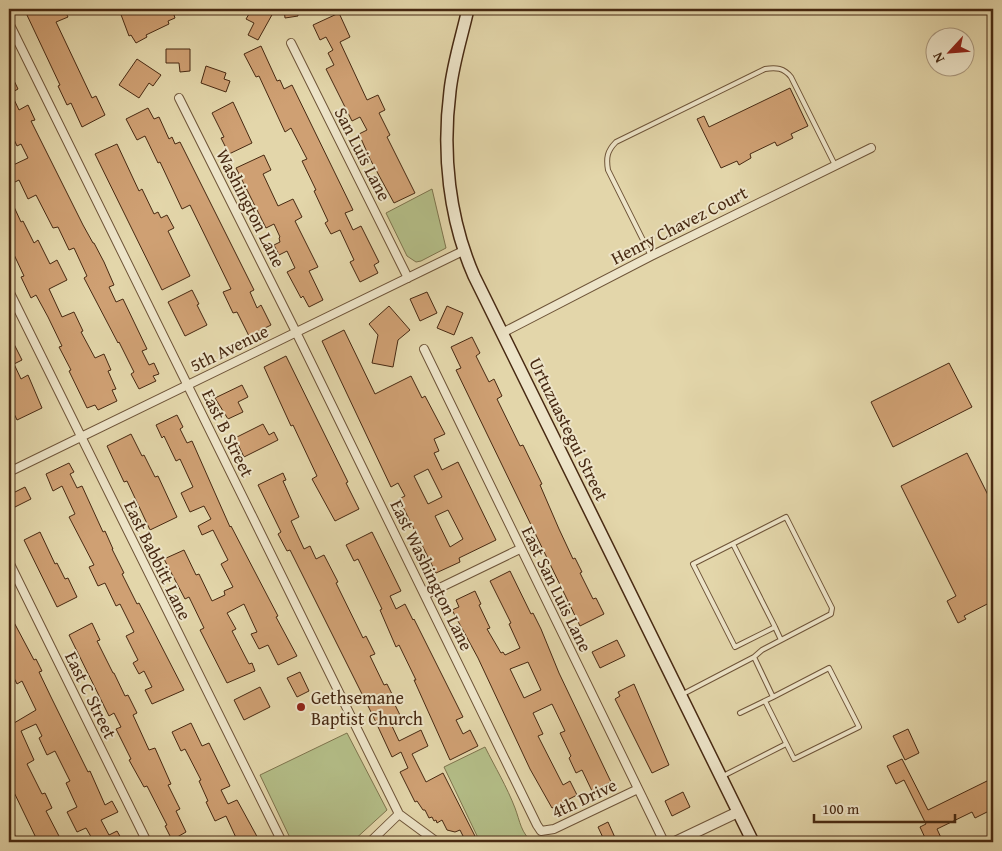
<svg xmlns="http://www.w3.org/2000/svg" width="1002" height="851" font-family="'Gentium Book Plus',serif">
  <rect width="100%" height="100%" fill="#e3d6aa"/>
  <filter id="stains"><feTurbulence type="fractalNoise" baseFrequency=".004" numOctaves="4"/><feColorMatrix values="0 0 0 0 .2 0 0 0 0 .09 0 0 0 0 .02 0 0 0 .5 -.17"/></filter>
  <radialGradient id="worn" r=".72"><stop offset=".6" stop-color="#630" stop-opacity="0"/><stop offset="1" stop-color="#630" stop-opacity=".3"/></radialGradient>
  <path fill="#b4be88" stroke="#7e744d" d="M432 189 446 248 421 261 416 262 407 256 386 213Z
    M347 733 387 810 352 842H292L260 775Z
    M485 747C495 767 507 787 515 808 520 821 521 834 533 842H480L444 767Z"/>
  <path fill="#cfa073" stroke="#472912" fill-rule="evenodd" d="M35 9H64L68 17 56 22 92 98 96 96 105 115 82 127 71 103 67 105 58 86 60 85 26 13Z
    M128 9H186L174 15 175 18 168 21 169 24 146 35 147 37 136 43 131 35 129 36 120 12Z
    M252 9H266L273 13 258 40 248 35 254 23 246 19Z
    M284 9H297L298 16 285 18Z
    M339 13 350 37 340 42 367 100 378 95 385 110 379 113 390 135 387 137 415 193 394 203 370 159 359 134 367 130 360 117 352 121 326 69 334 65 328 53 333 50 326 37 320 40 313 25Z
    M261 46 277 81 280 80 284 89 292 85 353 210 345 213 353 230 361 226 379 262 374 265 378 273 360 282 350 262 354 260 340 230 331 234 325 223 328 221 314 191 316 190 302 161 307 159 291 128 285 132 259 76 256 77 244 54Z
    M166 49H190V71L180 72 179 63H166Z
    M137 59 161 75 153 86 149 83 139 98 119 85Z
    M206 66 226 73 224 79 230 81 226 92 201 83Z
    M9 70 18 89 11 93 19 110 28 105 35 120 31 121 83 225 93 243H94L104 262 114 285 109 287 116 302 123 299 147 349 142 351 149 365 154 363 159 374 153 376 156 381 139 389 131 374 134 372 119 342 118 343 84 278 87 276 74 248 69 250 58 227 53 228 36 195 28 199 19 180 9 185V167L28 158 21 144 17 146 9 129Z
    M790 88 808 126 791 134 793 138 777 146 775 142 750 154 751 158 739 165 737 161 721 168 697 119 704 116 709 127Z
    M233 102 252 143 229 154 221 138 224 137 212 113Z
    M148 108 154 119 159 117 169 139 172 137 175 144 180 142 254 290 250 292 257 308 261 305 271 325 249 336 237 312 233 313 223 292 231 289 190 205 182 209 160 162 158 163 145 136 137 140 126 119Z
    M117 144 139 191 142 189 154 214 158 212 161 218 167 215 174 228 168 231 190 276 162 290 95 154Z
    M264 155 271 170 263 174 278 206 293 199 302 217 295 221 318 267 309 271 323 300 309 307 303 296 301 298 287 272 295 268 287 251 279 255 274 245 280 242 279 238 280 237 274 224 266 228 236 168Z
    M9 196 21 222 23 221 34 243 38 240 50 264 57 260 67 280 49 289 62 317 74 312 83 331 81 332 95 358 104 354 111 370 108 371 116 389 112 390 117 401 98 410 95 405 87 408 69 371 71 370 59 347 62 346 48 317 36 295 31 298 21 277 24 276 9 244Z
    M192 290 199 304 197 305 207 325 185 336 168 302Z
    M427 292 437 313 420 321 410 299Z
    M389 306 410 330 398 340 393 367 372 363 378 335 369 324Z
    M447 306 463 313 454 335 437 328Z
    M344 330 375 394 411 376 422 398 425 396 445 434 434 439 439 451 434 453 442 470 458 462 496 540 459 558 460 562 436 573 399 499 405 496 398 483 391 487 322 341ZM428 469 442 497 428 504 414 476ZM448 510 463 539 450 547 435 516Z
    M9 334 22 360 14 364 21 379 28 375 42 408 17 420 9 403V401L13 399 9 389Z
    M472 337 480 353 476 356 489 382 494 379 502 396 497 399 520 446 523 445 542 484 540 485 559 529 573 559 575 558 582 572 580 573 593 599 596 598 604 614 580 626 456 370 461 368 451 347Z
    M286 356 348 482 346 483 359 509 335 521 312 479 317 476 293 425 291 426 264 367Z
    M949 363 972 407 893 447 871 402Z
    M242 385 248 397 238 402 243 412 228 419 215 398Z
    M177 415 183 427 180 429 187 443 192 441 230 527 231 526 268 597 278 616 276 617 297 656 278 665 268 645 259 649 251 634 257 632 244 604 227 613 236 629 232 631 249 664 252 663 255 671 227 683 200 630 204 628 189 597 185 599 164 559 184 550 196 575 199 574 212 601 225 595 224 591 233 587 221 564 228 560 213 530 202 535 198 526 211 519 204 506 190 512 181 493 193 487 180 459 176 461 164 436 162 438 156 425Z
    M263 424 269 435 274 432 278 440 244 457 235 438Z
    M131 434 142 456 144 455 155 477 158 476 177 517 150 530 127 481 124 482 107 446Z
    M967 453 993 505V601L964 616 966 619 958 623 947 601 956 596 901 486Z
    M69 463 74 472 70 474 77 488 82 486 103 532 105 531 113 549H112L124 573 122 574 137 604 139 603 150 624 184 690 152 704 145 690 152 687 144 671 139 674 133 663 138 660 126 636 134 632 120 604 116 606 105 583 98 586 89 567 94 565 69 517 75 514 62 486 53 491 46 474Z
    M283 473 286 480 283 481 299 517 291 521 304 549 310 546 316 559 324 555 338 582 336 583 363 638 366 636 375 654 370 656 384 685 387 684 397 704 395 705 403 721 392 726 399 741 421 730 428 746 412 754 426 782 443 773 478 842H466L460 830 455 832 447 830 442 820 437 823 436 820 434 821 432 817 429 818 425 810H423L417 801 415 802 400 772 408 768 401 752 392 757 373 716 290 550 287 551 278 534 281 532 258 485Z
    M25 487 31 499 9 510V495Z
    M40 532 55 564 57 563 65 579 68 578 77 597 57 607 24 540Z
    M372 532 401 591 390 596 396 609 405 604 413 620 414 619 463 717 456 720 463 734 470 730 478 746 450 760 414 680H416L399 645 396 647 380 610 382 609 358 559 354 561 346 545Z
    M510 571 531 614 533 613 541 629 559 673 611 782 592 791 582 770 576 773 569 758 571 756 560 733 565 731 552 704 533 713 543 734 538 736 563 785 570 781 577 795 552 808 530 769 478 658 452 610 459 607 456 600 475 591 481 604 479 605 490 628 487 629 501 653 503 652 505 655 520 648 509 624 511 623 490 581ZM528 662 541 690 524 698 510 669Z
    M9 613 34 660 36 659 42 671 39 672 51 697 88 772 90 771 105 805 112 801 118 812 101 820 109 835 117 831 121 838 113 842H94L86 828 77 832 67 812 77 807 66 783 70 781 55 751 47 755 39 738 42 736 36 724 21 731 34 760 27 764 42 794 45 793 52 808 46 811 60 838 52 842H38L9 782V726L36 710 22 681 17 684 9 668Z
    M92 623 100 640 97 641 113 673H114L125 696 128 695 137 713 133 715 149 750 155 748 171 784 168 785 180 809 176 811 186 832 172 840 165 826 167 825 147 786 144 787 129 760 131 759 116 729 121 727 114 713 109 716 69 635Z
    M617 640 625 656 600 668 592 652Z
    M300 672 309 691 297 697 287 678Z
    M634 684 669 765 652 773 615 699 620 696 618 692Z
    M260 687 270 707 244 720 234 700Z
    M191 723 202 746 209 743 230 786 221 790 228 804 237 800 260 842H238L226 816 215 821 206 802 208 801 199 781 201 780 185 749 181 751 172 732Z
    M908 729 919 753 905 760 893 736Z
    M902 759 928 810 987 781 993 794V809L975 818 972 812 937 829 943 842H927L920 827 926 824 904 780 896 784 887 766Z
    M683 792 690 807 672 816 665 801Z
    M608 822 617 842H605L598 827Z"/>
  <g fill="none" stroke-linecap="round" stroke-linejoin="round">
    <defs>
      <path id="service" d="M651 256 608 170C606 158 607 151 616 142L765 69C776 67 784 68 791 77L835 165
        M733 544 775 627
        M683 694 754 657
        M773 697 754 657 762 650 831 614 832 608 786 517 693 564 735 647 775 627 781 640
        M740 713 773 697 829 668 859 727 794 759 765 701
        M723 776 786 744"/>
      <path id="minor" d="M9 23 399 814 437 842
        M291 43 408 278
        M179 98 296 332 537 825 541 831 554 829 638 789
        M9 291 282 842
        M502 333 651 256 871 148
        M424 349 664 842
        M9 472 463 251
        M9 562 147 842
        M425 595 520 549
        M9 833 13 842
        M370 842 399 814
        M992 842 993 841"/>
      <path id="tertiary" d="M675 842 738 812"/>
      <path id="secondary" d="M468 9C462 36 453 63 450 91 442 153 449 219 474 276L753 842"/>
    </defs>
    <use href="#service" stroke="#6e5438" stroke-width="6"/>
    <use href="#minor" stroke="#6e5438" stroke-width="10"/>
    <use href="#tertiary" stroke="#6e5438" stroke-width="12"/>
    <use href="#secondary" stroke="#472912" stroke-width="14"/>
    <use href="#service" stroke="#ede4c8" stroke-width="4"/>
    <use href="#minor" stroke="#ede4c8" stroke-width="8"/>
    <use href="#tertiary" stroke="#ede4c8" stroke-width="10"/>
    <use href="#secondary" stroke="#ede4c8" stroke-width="11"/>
  </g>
  <circle fill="#8f2418" stroke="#ede4c8" stroke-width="2" cx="301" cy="707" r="5"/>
  <g text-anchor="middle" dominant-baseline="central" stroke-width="4" stroke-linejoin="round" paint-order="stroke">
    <g font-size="18" fill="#472912" stroke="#ede4c8">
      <text transform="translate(363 154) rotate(63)">San Luis Lane</text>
      <text transform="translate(251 208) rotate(63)">Washington Lane</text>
      <text transform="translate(679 225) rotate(-27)">Henry Chavez Court</text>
      <text transform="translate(229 348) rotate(-26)">5th Avenue</text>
      <text transform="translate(569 429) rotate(64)">Urtuzuastegui Street</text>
      <text transform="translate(228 433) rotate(64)">East B Street</text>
      <text transform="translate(158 560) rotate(64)">East Babbitt Lane</text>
      <text transform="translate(432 575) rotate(64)">East Washington Lane</text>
      <text transform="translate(557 589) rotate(64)">East San Luis Lane</text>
      <text transform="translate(91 695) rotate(64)">East C Street</text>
      <text transform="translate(584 798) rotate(-25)">4th Drive</text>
    </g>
    <g font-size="18" fill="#472912" stroke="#ede4c8" text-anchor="start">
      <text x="311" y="697">Gethsemane<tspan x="311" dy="21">Baptist Church</tspan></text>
    </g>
  </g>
  <rect width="1002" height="851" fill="none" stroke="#e3d6aa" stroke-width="30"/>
  <rect x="10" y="10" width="982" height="831" fill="none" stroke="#472912" stroke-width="2.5"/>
  <rect x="15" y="15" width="972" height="821" fill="none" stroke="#472912"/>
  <g transform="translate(950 52) rotate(244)"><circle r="24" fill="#ede4c8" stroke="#ab997f"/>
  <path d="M0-4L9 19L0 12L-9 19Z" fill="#8f2418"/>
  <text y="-8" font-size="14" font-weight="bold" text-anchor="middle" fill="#472912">N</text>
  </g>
  <path d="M814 814v8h141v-8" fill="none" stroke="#472912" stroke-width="2.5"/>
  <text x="822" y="814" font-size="15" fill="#472912" stroke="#ede4c8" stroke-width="4" paint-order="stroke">100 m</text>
  <rect width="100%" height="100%" filter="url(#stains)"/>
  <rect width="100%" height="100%" fill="url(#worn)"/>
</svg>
